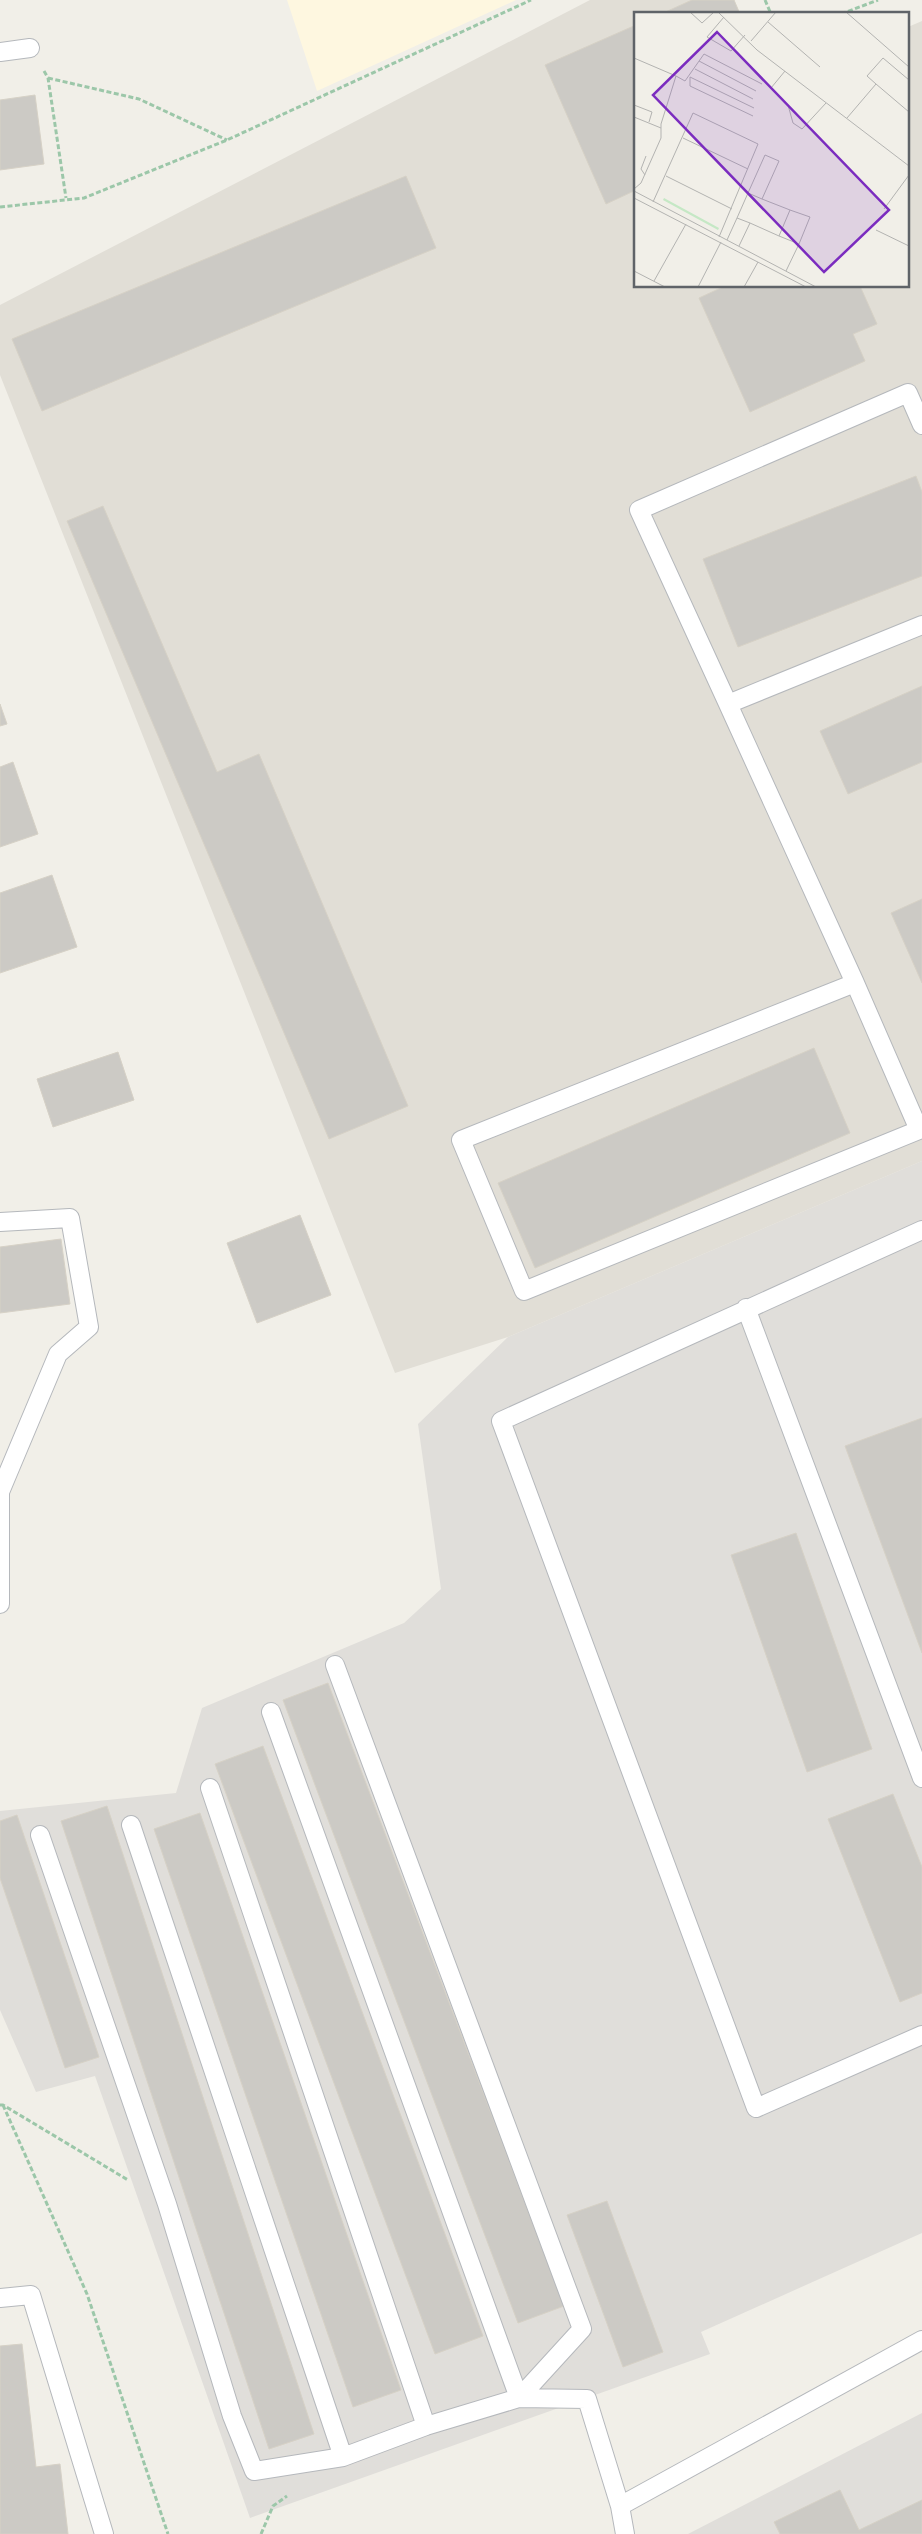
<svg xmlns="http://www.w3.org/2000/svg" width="922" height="2534" font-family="'Fira Sans',sans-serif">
  <rect width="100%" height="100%" fill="#f1efe8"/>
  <path fill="#fef7e0" d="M287 0H516L317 91Z"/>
  <path fill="#e0deda" d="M922 1161V2233L701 2332 710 2354 250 2518 95 2076 36 2092 0 2010V1811L176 1793 202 1708 404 1623 441 1589 418 1424 508 1337Z
    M922 2413V2534H688Z"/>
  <path fill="#e1ded6" d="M590 0H734L740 14H636V286H908V27L922 21V1161L508 1337 395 1373 0 375V305Z"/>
  <path fill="#cccac5" stroke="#d6d1c6" d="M692 0H734L740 14H661Z
    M636 25V190L606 204 545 65Z
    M35 95 44 164 0 170V100Z
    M406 176 436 248 42 411 12 339Z
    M725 286H860L877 324 853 334 865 361 750 412 699 298Z
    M916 476 922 492V576L738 647 703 559Z
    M103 506 217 772 259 754 408 1106 329 1139 67 521Z
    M922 686V762L848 794 820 731Z
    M0 704 7 724 0 726Z
    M13 762 38 834 0 847V767Z
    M52 875 77 947 0 973V893Z
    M922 899V983L891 913Z
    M814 1048 850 1133 535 1268 498 1183Z
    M118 1052 134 1100 53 1127 37 1079Z
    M300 1215 331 1295 257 1323 227 1243Z
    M61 1239 70 1304 0 1313V1247Z
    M922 1418V1653L845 1446Z
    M796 1533 872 1749 807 1772 731 1555Z
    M328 1683 564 2306 518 2323 283 1700Z
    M263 1746 483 2336 435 2354 215 1764Z
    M893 1794 922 1867V1993L900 2002 828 1819Z
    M107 1806 314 2434 269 2449 61 1821Z
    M200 1813 401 2390 353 2407 154 1829Z
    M17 1815 99 2057 65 2068 0 1878V1821Z
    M607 2201 663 2352 623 2367 567 2215Z
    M22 2344 36 2467 60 2464 68 2534H0V2346Z
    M840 2490 859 2530 922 2500V2534H780L774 2522Z"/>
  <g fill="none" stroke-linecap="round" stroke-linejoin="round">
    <defs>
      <path id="service" d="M0 52 30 48
        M728 704 639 510 908 393 922 425
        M855 983 728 704 922 625
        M919 1130 855 983 461 1140 524 1291 919 1130 922 1129
        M0 1222 70 1218 89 1327 58 1354 0 1492V1604
        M922 1230 501 1421 756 2108 922 2035
        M746 1308 922 1778
        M271 1712 519 2398 582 2329 335 1665
        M210 1788 426 2426
        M131 1825 343 2457
        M40 1835 167 2204 232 2416 254 2471 343 2457 426 2426 519 2398 587 2399 620 2506 922 2340
        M0 2298 31 2295 104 2534
        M620 2506 625 2534"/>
    </defs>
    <use href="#service" stroke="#b5b8bc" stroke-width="20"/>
    <path stroke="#9cc7a9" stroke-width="3" stroke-dasharray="5 2.5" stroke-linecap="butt" d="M765 0 771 14
      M841 14 878 0
      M44 71 48 78 66 198
      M48 78 139 99 227 140
      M0 207 84 198 227 140 531 0
      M0 2105H3L128 2180
      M3 2105 87 2294 168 2534
      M261 2534 273 2506 287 2496"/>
    <use href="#service" stroke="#fff" stroke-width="18"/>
  </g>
  <g transform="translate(634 12)">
    <rect width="275" height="275" fill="#f1efe8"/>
    <path d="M30 186 85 216 84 218 29 188Z" fill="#c5e8c5"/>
    <path fill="none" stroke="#b3b3b1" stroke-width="1" d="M56 0 68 11 80 0M84 0 123 38 275 154M212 0 275 55M90 5 73 25 97 39 111 23M134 10 186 55M117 29 142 0M0 46 42 64M65 49 122 79M61 57 119 87M151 59 137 76 154 93 159 111 168 117 192 91M242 72 233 64 249 46 275 68M0 93 18 100 15 110M119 104 56 74V65L120 96M0 105 27 116M213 106 242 72 275 100M49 126 114 157M11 163 7 157 12 144M32 164 98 197M0 177 7 171 27 126V112L42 64 51 69 70 42 128 72M0 179 182 275M0 186 172 275M19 190 59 101 124 132 85 225M250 197 275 163M116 211 145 224 156 198 128 187M242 218 275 234M145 224 165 232 176 205 156 198M93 228 103 206M105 234 116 211 103 206 114 181 131 143 145 149 128 187 114 181M0 259 31 275M152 259 165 232M20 269 52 212M64 275 87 230M110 275 124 250"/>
    <path fill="#7b2cbf" fill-opacity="0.15" stroke="#7b2cbf" stroke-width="2.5" d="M83 20 255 198 190 260 19 83Z"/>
    <rect width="275" height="275" fill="none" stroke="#5f6368" stroke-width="2.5"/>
  </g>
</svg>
